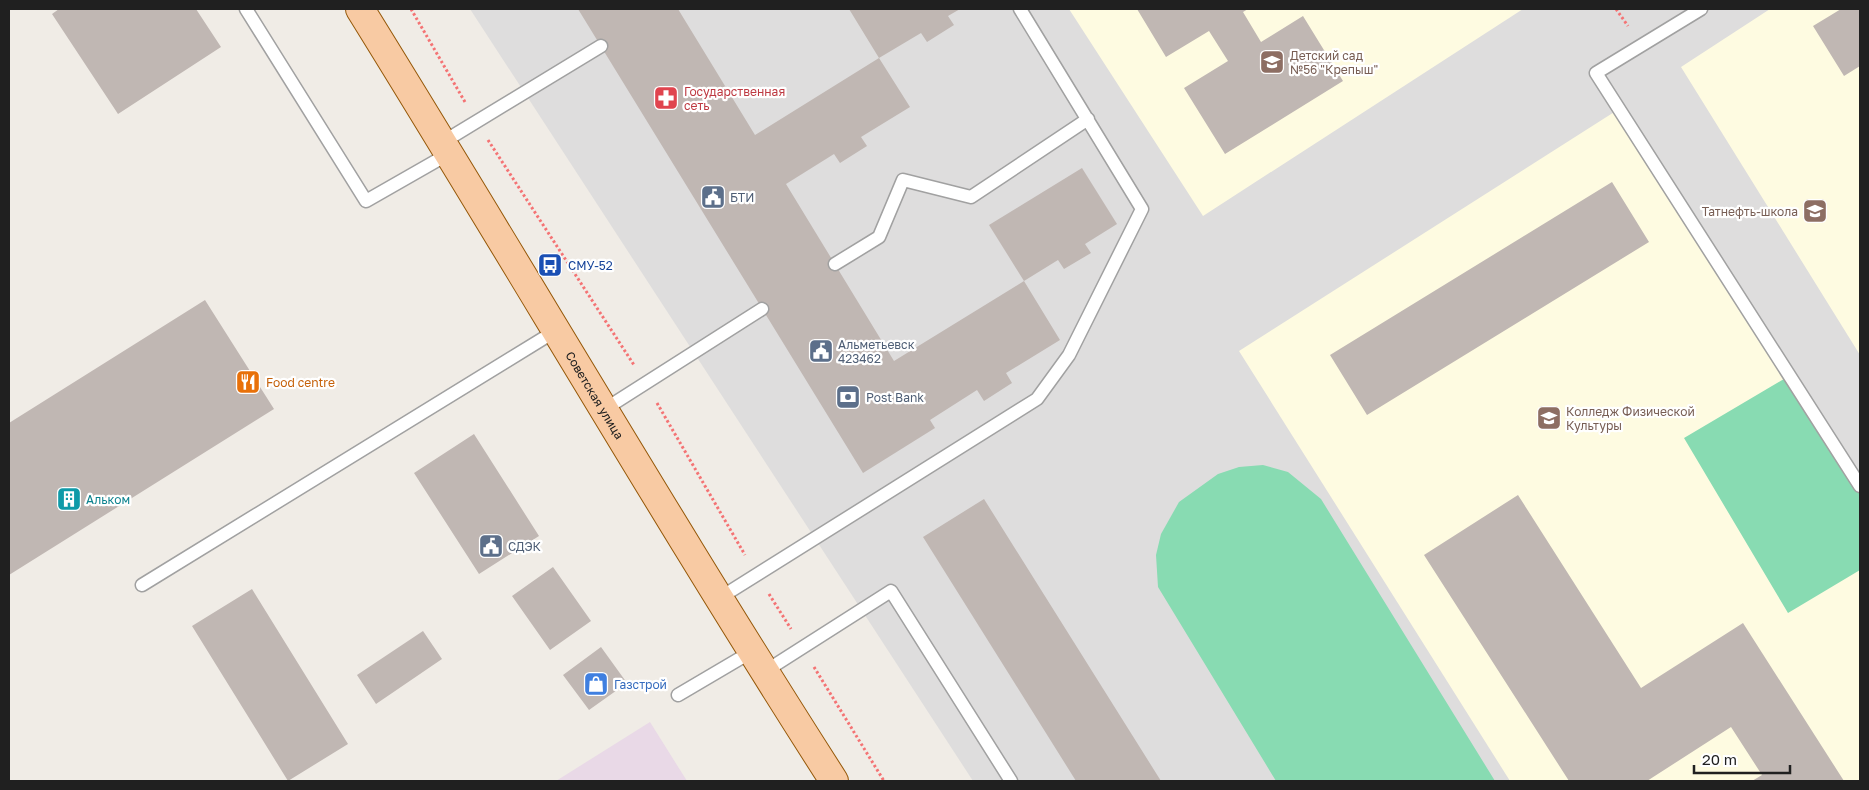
<svg xmlns="http://www.w3.org/2000/svg" width="1869" height="790" font-family="'Golos Text',sans-serif">
  <rect width="100%" height="100%" fill="#f0ece6"/>
  <path fill="#dedddd" d="M470 9H1860V781H973Z"/>
  <path fill="#e9d9e7" d="M650 722 687 781H556Z"/>
  <path fill="#fefbe1" d="M1069 9H1523L1203 216Z
    M1770 9H1860V355L1681 67Z
    M1619 109 1860 486V781H1510L1239 351Z"/>
  <path fill="#88dbb2" d="M1789 376 1860 486V570L1788 613 1684 438Z
    M1263 465 1288 472 1321 499 1495 781H1276L1158 587 1156 555 1161 534 1179 502 1218 474 1239 467Z"/>
  <path fill="#c0b7b3" d="M59 9H196L221 47 118 114 52 14Z
    M578 9H678L755 135 879 58 910 107 861 137 867 146 840 163 834 154 786 184 894 361 1024 281 1060 340 1006 373 1012 383 984 401 977 390 930 420 935 428 863 473Z
    M849 9H960L948 16 954 25 927 42 921 33 879 58Z
    M1137 9H1248L1243 12 1261 42 1303 16 1343 81 1225 154 1184 88 1228 61 1209 31 1166 57Z
    M1841 9H1860V66L1844 76 1813 26Z
    M1082 168 1117 224 1085 244 1091 253 1064 269 1058 260 1024 281 989 225Z
    M1612 182 1649 242 1367 415 1330 355Z
    M205 300 274 409 9 575V423Z
    M474 434 539 536 479 574 414 473Z
    M1518 495 1641 688 1743 623 1844 781H1752L1762 775 1731 727 1647 781H1569L1424 555Z
    M984 499 1161 781H1076L923 537Z
    M553 567 591 621 550 650 512 596Z
    M252 589 348 744 288 781 192 626Z
    M423 631 442 659 376 704 357 675Z
    M601 647 627 683 589 710 563 675Z"/>
  <g fill="none" stroke-linecap="round" stroke-linejoin="round">
    <defs>
      <path id="service" d="M246 9 366 201 450 153
        M1701 9 1596 73 1860 486
        M443 142 601 46
        M835 264 879 237 903 180 971 197 1088 119
        M605 409 762 309
        M142 585 557 330
        M718 599 1037 399 1069 355 1142 209 1020 9
        M764 672 891 591 1011 781
        M678 695 751 652"/>
      <g id="primary">
        <path id="s1" d="M360 9C519 265 671 527 834 781"/>
      </g>
    </defs>
    <use href="#service" stroke="#a1a1a1" stroke-width="15"/>
    <use href="#primary" stroke="#945707" stroke-width="30"/>
    <path stroke="#f47374" stroke-width="3" stroke-dasharray="2.5 2.5" stroke-linecap="butt" d="M411 9 465 102
      M1616 9 1628 26
      M488 140 634 365
      M657 403 745 555
      M769 594 791 629
      M814 667 884 781"/>
    <use href="#service" stroke="#fff" stroke-width="12"/>
    <use href="#primary" stroke="#f8caa3" stroke-width="28"/>
  </g>
  <defs>
    <symbol id="school-square" viewBox="-11 -11 22 22"><rect x="-9" y="-9" width="18" height="18" rx="4" fill="#8d6e63" stroke="#fff"/><path d="M0-5L7-2L0 1L-7-2ZM-4 1L0 2.5L4 1V4Q0 6-4 4Z" fill="#fff"/></symbol>
    <symbol id="pharmacy-square" viewBox="-11 -11 22 22"><rect x="-9" y="-9" width="18" height="18" rx="4" fill="#e0444e" stroke="#fff"/><path d="M-2-6h4v4h4v4h-4v4h-4v-4h-4v-4h4Z" fill="#fff"/></symbol>
    <symbol id="civic-square" viewBox="-11 -11 22 22"><rect x="-9" y="-9" width="18" height="18" rx="4" fill="#5c6f8a" stroke="#fff"/><path d="M-.6-6.5H3V-4.5H.6V-3L4-1V1h2V6H-6V1h2V-1L-.6-3ZM-1.2 2.5V6h2.4V2.5Z" fill="#fff"/></symbol>
    <symbol id="bus-square" viewBox="-11 -11 22 22"><rect x="-9" y="-9" width="18" height="18" rx="4" fill="#1a4fb4" stroke="#fff"/><path d="M-5-6H5V4H4V6H2V4H-2V6H-4V4H-5ZM-3.5-4V0h7V-4ZM-3.5 1.2v1.5H-2V1.2ZM2 1.2v1.5H3.5V1.2Z" fill="#fff"/></symbol>
    <symbol id="restaurant-square" viewBox="-11 -11 22 22"><rect x="-9" y="-9" width="18" height="18" rx="4" fill="#e8710a" stroke="#fff"/><path d="M-5-6h1v4h1v-4h1v4h1v-4h1v5L-1.5 .5V6h-2V.5L-5-1ZM5-6V6H3V1.5H1.5Q1.5-4 5-6Z" fill="#fff"/></symbol>
    <symbol id="bank-square" viewBox="-11 -11 22 22"><rect x="-9" y="-9" width="18" height="18" rx="4" fill="#5c6f8a" stroke="#fff"/><path d="M-6-4H6V4H-6ZM0-2.3a2.3 2.3 0 1 0 0 4.6a2.3 2.3 0 1 0 0-4.6Z" fill="#fff"/></symbol>
    <symbol id="university-square" viewBox="-11 -11 22 22"><rect x="-9" y="-9" width="18" height="18" rx="4" fill="#8d6e63" stroke="#fff"/><path d="M0-5L7-2L0 1L-7-2ZM-4 1L0 2.5L4 1V4Q0 6-4 4Z" fill="#fff"/></symbol>
    <symbol id="building-square" viewBox="-11 -11 22 22"><rect x="-9" y="-9" width="18" height="18" rx="4" fill="#0f9aa8" stroke="#fff"/><path d="M-4-6H4V6H1V3H-1V6H-4ZM-2.5-4.3h1.7v1.8h-1.7ZM.8-4.3h1.7v1.8H.8ZM-2.5-1h1.7V.8h-1.7ZM.8-1h1.7V.8H.8Z" fill="#fff"/></symbol>
    <symbol id="shop-square" viewBox="-11 -11 22 22"><rect x="-9" y="-9" width="18" height="18" rx="4" fill="#3f7fe0" stroke="#fff"/><path d="M-5-2.5h2.3a2.7 3.5 0 0 1 5.4 0H5L5.5 6h-11ZM-1.5-2.5h3a1.5 2.3 0 0 0-3 0Z" fill="#fff"/></symbol>
  </defs>
  <g fill-rule="evenodd">
    <use href="#school-square" x="1258" y="48" width="28" height="28"/>
    <use href="#pharmacy-square" x="652" y="84" width="28" height="28"/>
    <use href="#civic-square" x="699" y="183" width="28" height="28"/>
    <use href="#school-square" x="1801" y="197" width="28" height="28"/>
    <use href="#bus-square" x="536" y="251" width="28" height="28"/>
    <use href="#civic-square" x="807" y="337" width="28" height="28"/>
    <use href="#restaurant-square" x="234" y="368" width="28" height="28"/>
    <use href="#bank-square" x="834" y="383" width="28" height="28"/>
    <use href="#university-square" x="1535" y="404" width="28" height="28"/>
    <use href="#building-square" x="55" y="485" width="28" height="28"/>
    <use href="#civic-square" x="477" y="532" width="28" height="28"/>
    <use href="#shop-square" x="582" y="670" width="28" height="28"/>
  </g>
  <g text-anchor="middle" dominant-baseline="central" stroke-width="4.5" stroke-linejoin="round" paint-order="stroke">
    <g font-size="12" fill="#785e54" stroke="#fff" text-anchor="start">
      <text x="1290" y="55">Детский сад<tspan x="1290" dy="14">№56 "Крепыш"</tspan></text>
      <text x="1798" y="211" text-anchor="end">Татнефть-школа</text>
      <text x="1566" y="411">Колледж Физической<tspan x="1566" dy="14">Культуры</tspan></text>
    </g>
    <g font-size="12" fill="#be3a42" stroke="#fff" text-anchor="start">
      <text x="684" y="91">Государственная<tspan x="684" dy="14">сеть</tspan></text>
    </g>
    <g font-size="12" fill="#4e5e75" stroke="#fff" text-anchor="start">
      <text x="730" y="197">БТИ</text>
      <text x="838" y="344">Альметьевск<tspan x="838" dy="14">423462</tspan></text>
      <text x="866" y="397">Post Bank</text>
      <text x="508" y="546">СДЭК</text>
    </g>
    <g font-size="12" fill="#164399" stroke="#fff" text-anchor="start">
      <text x="568" y="265">СМУ-52</text>
    </g>
    <g font-size="12" fill="#c56008" stroke="#fff" text-anchor="start">
      <text x="266" y="382">Food centre</text>
    </g>
    <g font-size="12" fill="#202020" stroke="#fff">
      <text stroke="none"><textPath href="#s1" startOffset="452">Советская улица</textPath></text>
    </g>
    <g font-size="12" fill="#0d838f" stroke="#fff" text-anchor="start">
      <text x="86" y="499">Альком</text>
    </g>
    <g font-size="12" fill="#366cbe" stroke="#fff" text-anchor="start">
      <text x="614" y="684">Газстрой</text>
    </g>
  </g>
  <rect width="1869" height="790" fill="none" stroke="#202020" stroke-width="20"/>
  <path d="M1694 765v8h96v-8" fill="none" stroke="#202020" stroke-width="2.5"/>
  <text x="1702" y="765" font-size="15" fill="#202020" stroke="#ffffff" stroke-width="4" paint-order="stroke">20 m</text>
</svg>
